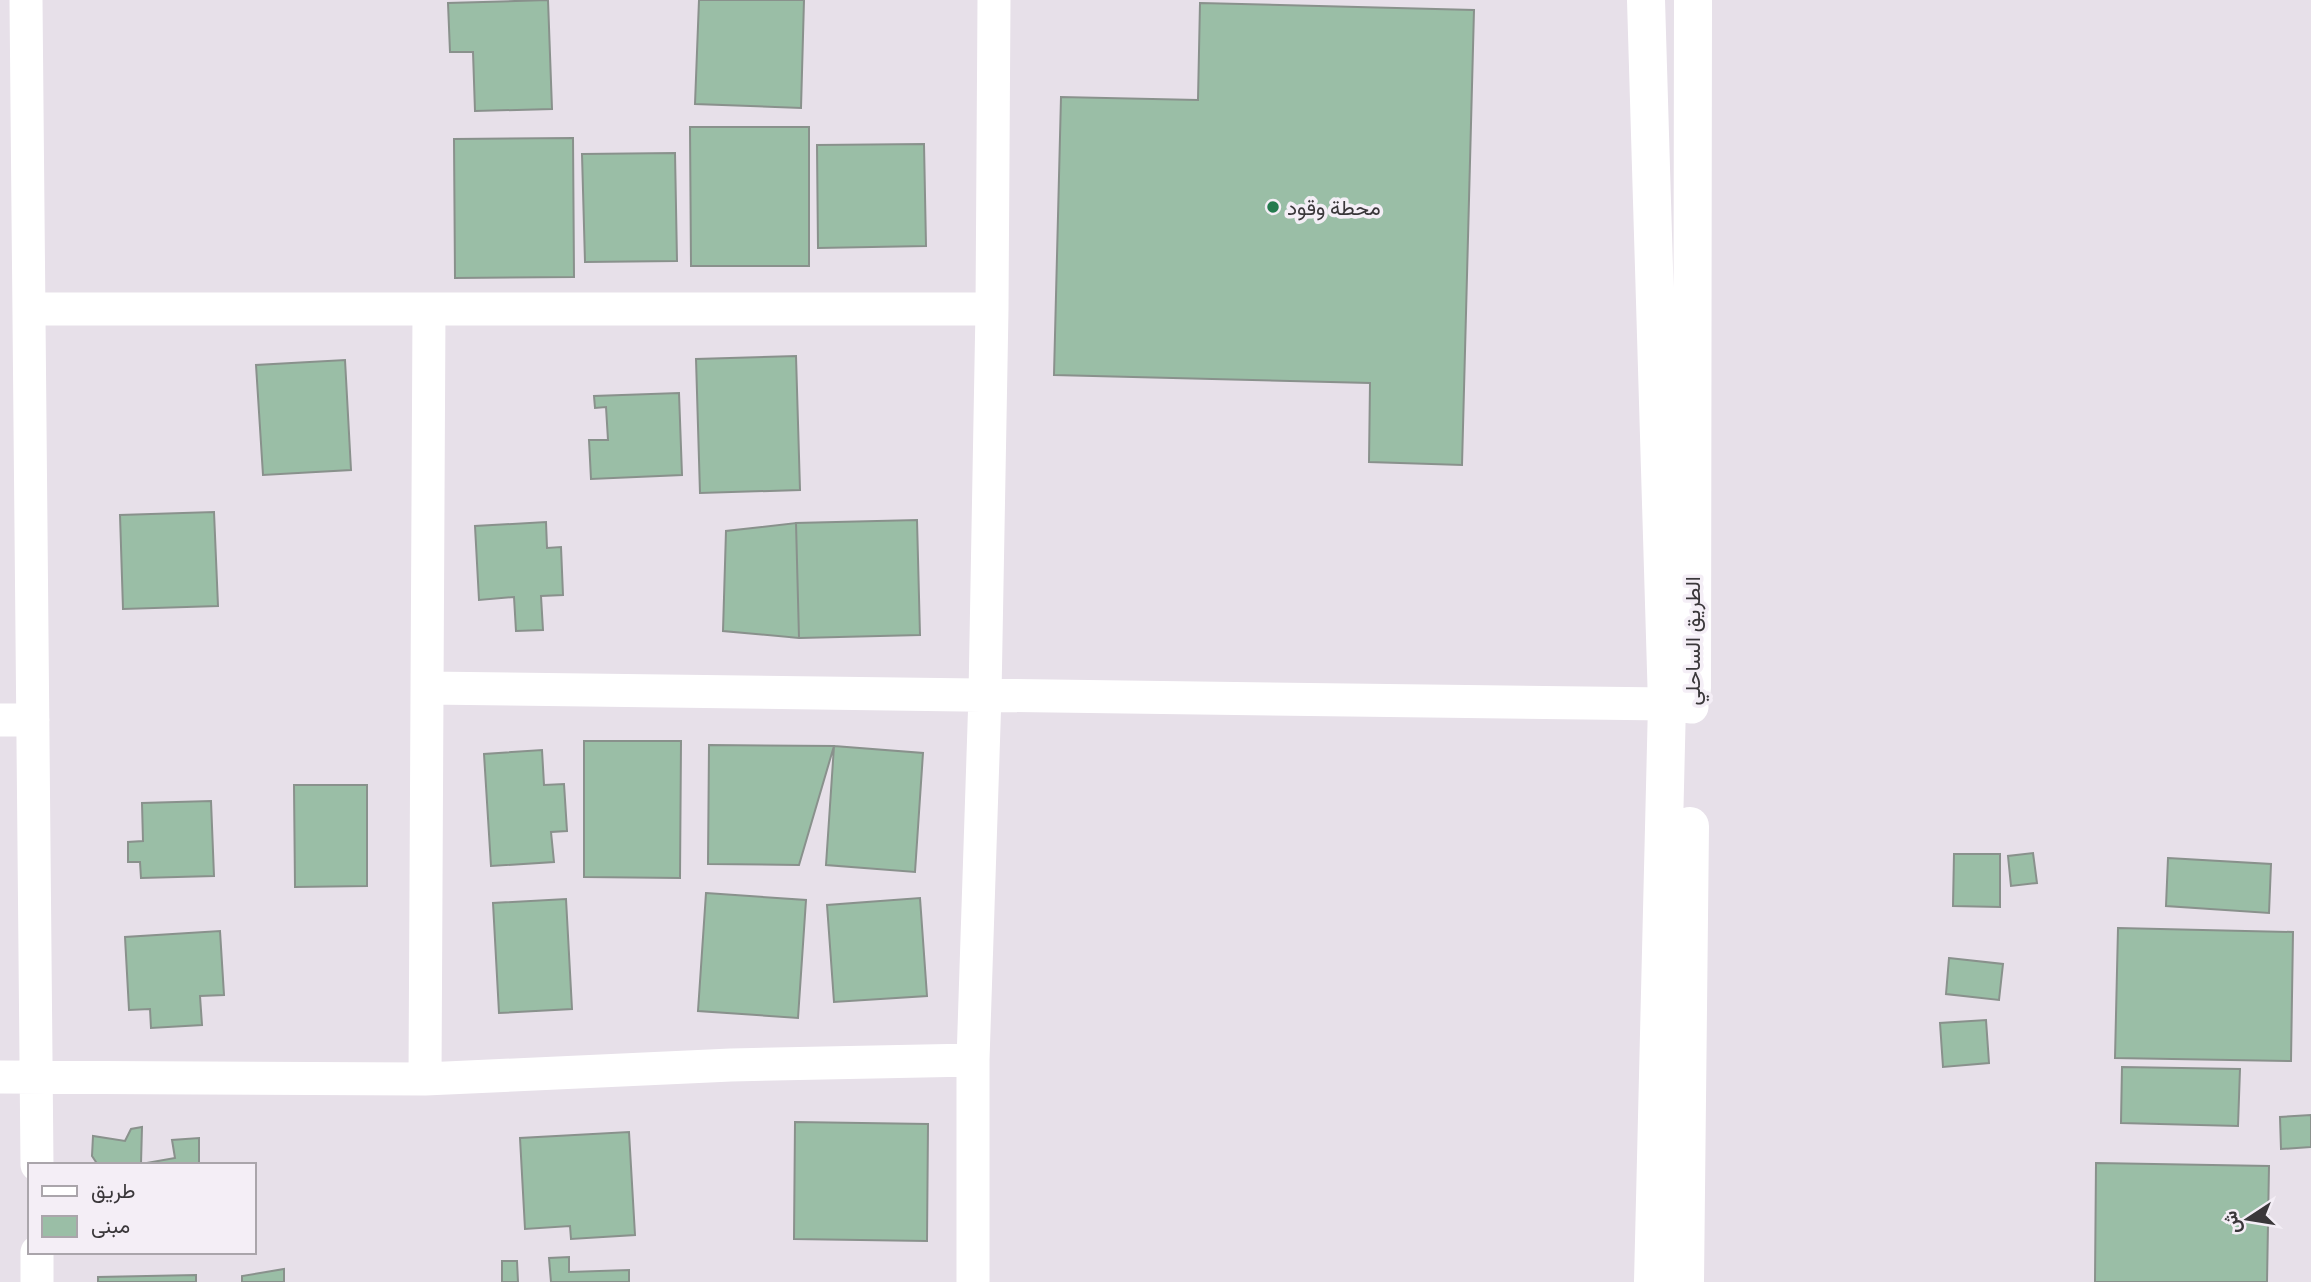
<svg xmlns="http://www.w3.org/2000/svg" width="2311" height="1282" font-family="Cabin,Vazirmatn,sans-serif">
  <rect width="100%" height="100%" fill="#e7e0e9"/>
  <path fill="#9abea6" stroke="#89918c" stroke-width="2" d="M548 0 552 109 475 111 473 52H450L448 3Z
    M699 0H804L801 108 695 104Z
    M1200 3 1474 10 1462 465 1369 462 1370 383 1054 375 1061 97 1198 100Z
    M690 127H809V266H691Z
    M573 138 574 277 455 278 454 139Z
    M924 144 926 246 818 248 817 145Z
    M675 153 677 261 585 262 582 154Z
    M796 356 800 490 700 493 696 359Z
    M345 360 351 470 263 475 256 365Z
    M679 393 682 475 591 479 589 440H608L606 407 595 408 594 396Z
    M214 512 218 606 123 609 120 515Z
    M917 520 920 635 799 638 796 523Z
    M546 522 547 548 561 547 563 595 541 596 543 630 516 631 514 597 479 600 475 526Z
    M796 523 799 638 723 631 726 531Z
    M584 741H681L680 878 584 877Z
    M709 745 834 746 799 865 708 864Z
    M834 746 923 753 915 872 826 865Z
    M542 750 544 785 564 784 567 831 551 832 554 862 491 866 484 754Z
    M294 785H367V886L295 887Z
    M211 801 214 876 141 878 140 862H128V842L143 841 142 803Z
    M2033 853 2037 883 2011 886 2008 856Z
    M1954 854H2000V907L1953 906Z
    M2168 858 2271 864 2269 913 2166 906Z
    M706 893 806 900 798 1018 698 1011Z
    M920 898 927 996 834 1002 827 905Z
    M566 899 572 1009 499 1013 493 903Z
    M2118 928 2293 932 2291 1061 2115 1058Z
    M220 931 224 995 200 996 202 1025 151 1028 150 1009 129 1010 125 937Z
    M1949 958 2003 964 1999 1000 1946 994Z
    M1986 1020 1989 1063 1943 1067 1940 1023Z
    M2122 1067 2240 1069 2238 1126 2121 1123Z
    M2311 1115V1147L2281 1149 2280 1117Z
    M795 1122 928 1124 927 1241 794 1239Z
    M142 1127 141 1164 175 1158 172 1140 199 1138V1165H98L92 1156 93 1136 125 1141 131 1129Z
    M629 1132 635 1235 571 1239 570 1226 525 1229 520 1138Z
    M2096 1163 2269 1166 2267 1282H2095Z
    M569 1257V1272L629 1270V1282H551L549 1258Z
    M502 1261H517L518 1282H502Z
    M284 1269V1282H242V1276Z
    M196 1275V1282H98V1277Z"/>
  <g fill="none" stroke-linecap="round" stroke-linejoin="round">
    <path stroke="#fff" stroke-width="33" d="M26 0 37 1165
      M29 309H992L994 0
      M427 688 1667 704 1692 707
      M0 720H33
      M0 1077 425 1079 429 309
      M425 1079 731 1065 973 1060
      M37 1282V1252
      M973 1282V1060L985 695 992 309"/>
    <path stroke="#fff" stroke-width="38" d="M1646 0 1667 704 1653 1282
      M1692 688 1693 0
      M1685 1282 1690 826"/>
  </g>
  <circle fill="#247b4e" stroke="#f4eef6" stroke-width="2.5" cx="1273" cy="207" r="7"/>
  <g text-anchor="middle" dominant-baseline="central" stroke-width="7" stroke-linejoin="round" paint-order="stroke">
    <g font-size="21" fill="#3a373a" stroke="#f4eef6" text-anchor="start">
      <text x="1287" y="207">محطة وقود</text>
    </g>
    <g font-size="21" fill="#3a373a" stroke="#f4eef6">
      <text transform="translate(1692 641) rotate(-90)">الطريق الساحلي</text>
    </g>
  </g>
  <rect x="28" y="1163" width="228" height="91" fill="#f4eef6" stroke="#aaa5ab" stroke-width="2"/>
  <rect x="42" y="1186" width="35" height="10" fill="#ffffff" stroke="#aaa5ab" stroke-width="2"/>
  <text x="91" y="1198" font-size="21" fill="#3a373a">طريق</text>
  <rect x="42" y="1216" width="35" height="21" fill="#9abea6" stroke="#aaa5ab" stroke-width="2"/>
  <text x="91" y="1233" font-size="21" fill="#3a373a">مبنى</text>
  <g transform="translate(2248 1219) rotate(258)" stroke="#f4eef6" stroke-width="5" paint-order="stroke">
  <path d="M0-5L12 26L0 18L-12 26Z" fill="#3a373a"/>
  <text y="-10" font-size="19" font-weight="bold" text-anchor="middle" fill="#3a373a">ش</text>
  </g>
</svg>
